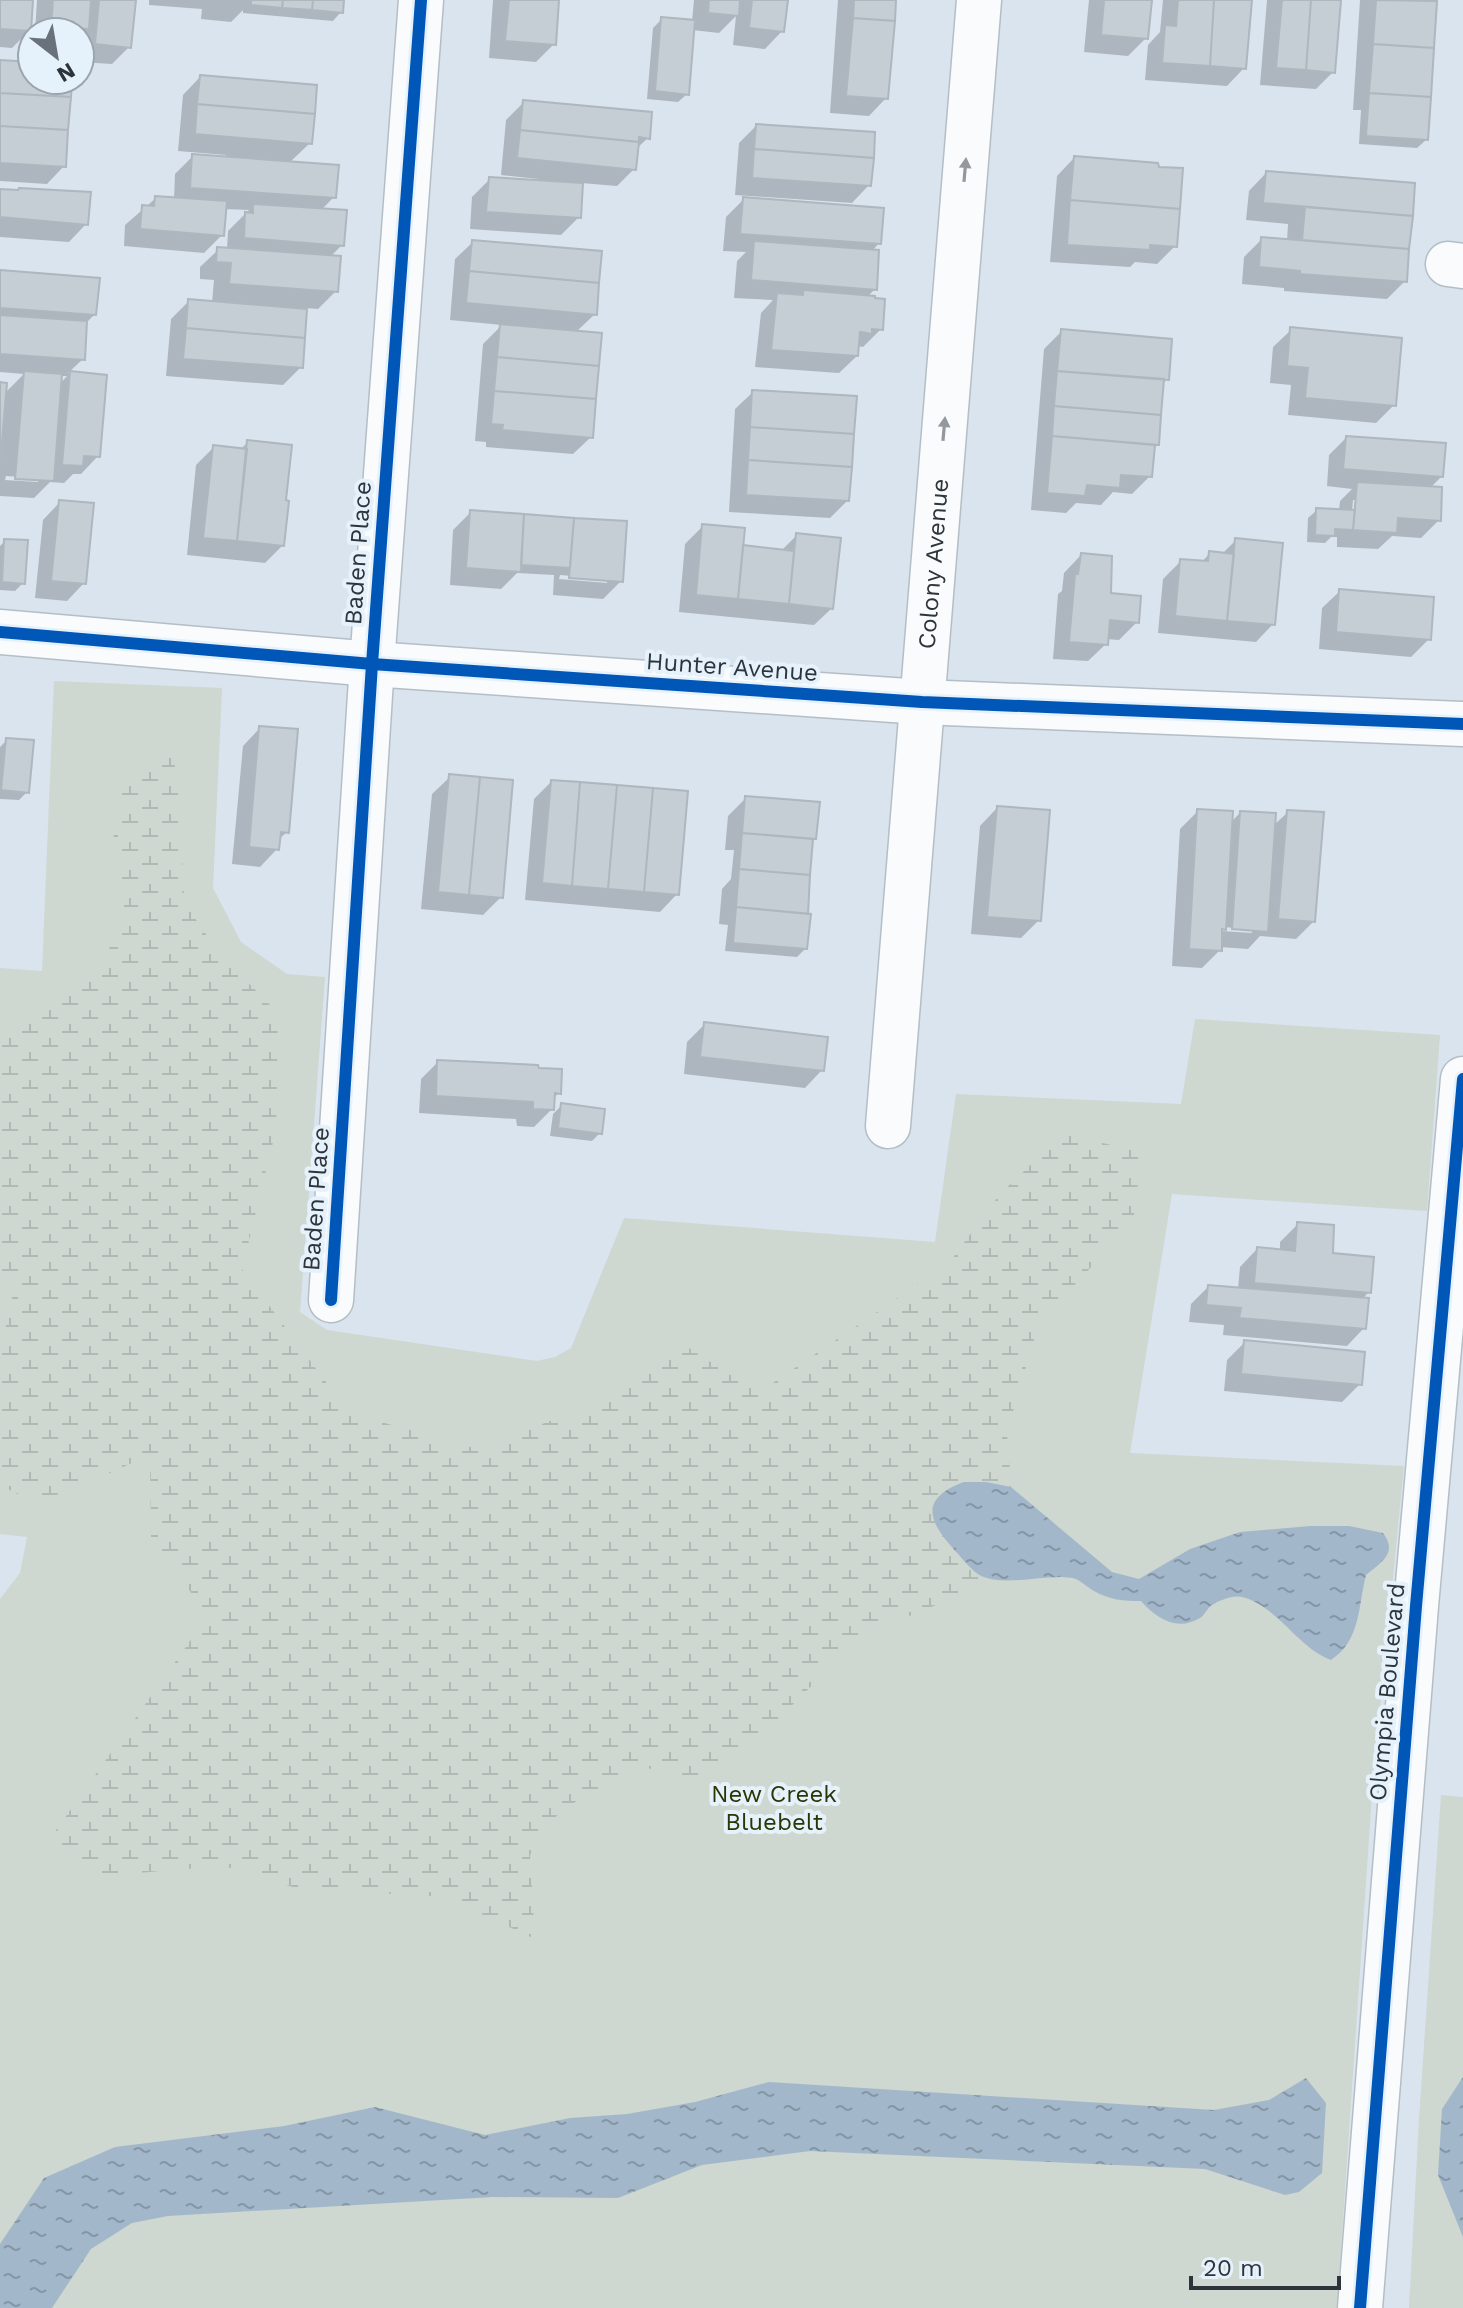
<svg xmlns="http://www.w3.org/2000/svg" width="1463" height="2308" font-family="'Work Sans',sans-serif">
  <defs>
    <pattern id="wetland-marsh" width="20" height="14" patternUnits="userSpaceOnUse" patternTransform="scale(2)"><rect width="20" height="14" fill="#ced7d0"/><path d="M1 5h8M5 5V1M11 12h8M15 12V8" fill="none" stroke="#b1b9b4"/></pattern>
    <pattern id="water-ripples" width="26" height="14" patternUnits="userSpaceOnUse" patternTransform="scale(2)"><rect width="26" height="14" fill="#a2b8ca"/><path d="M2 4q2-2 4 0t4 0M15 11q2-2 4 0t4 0" fill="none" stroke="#8496a5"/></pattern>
  </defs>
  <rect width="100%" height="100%" fill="#d9e4ee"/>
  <path fill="#ced7d0" d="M54 681 222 688 213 888 241 942 287 974 325 977 300 1312 327 1330 537 1361 555 1357 571 1348 624 1218 935 1242 956 1094 1181 1104 1195 1019 1440 1035 1427 1211 1172 1194 1130 1453 1404 1466 1373 1780 1337 2308H0V1599L20 1573 27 1537 0 1534V968L42 971Z
    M1441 1795 1463 1797V2308H1409L1419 2119Z"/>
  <path fill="url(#wetland-marsh)" d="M173 752 181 811 184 902 218 952 278 1013 276 1130 242 1269 349 1413 474 1448 596 1405 686 1346 758 1393 949 1263 1000 1194 1063 1134 1142 1152 1133 1222 1039 1323 1007 1432 1011 1487 986 1482 939 1531 966 1563 984 1578 953 1598 863 1635 760 1737 705 1779 636 1766 560 1811 530 1855 535 1939 445 1897 296 1888 224 1866 88 1877 47 1843 207 1617 174 1567 151 1539 150 1455 63 1494 25 1498 0 1485V1354L15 1283 0 1275V1038L76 990 127 926 113 832 125 776Z"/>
  <path fill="url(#water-ripples)" d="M964 1482H986L1011 1487 1112 1572 1139 1579 1190 1549 1240 1532 1310 1526H1349L1383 1533C1398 1553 1382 1562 1366 1575 1358 1606 1361 1640 1331 1660 1299 1649 1275 1604 1242 1597 1233 1595 1220 1600 1212 1605 1207 1608 1205 1615 1200 1618 1177 1632 1156 1618 1141 1601 1124 1601 1109 1600 1094 1591 1087 1587 1080 1580 1073 1578 1072 1578 1061 1577 1060 1577 1037 1577 1009 1584 987 1578 976 1576 966 1563 959 1555 931 1525 915 1500 964 1482Z
    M1463 2077V2237L1438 2175 1442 2109Z
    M1306 2078 1326 2103 1322 2173 1299 2192 1285 2195 1205 2169 810 2151 702 2165 618 2198 493 2197 168 2216 132 2223 91 2249 52 2308H0V2244L44 2178 115 2147 284 2126 375 2107 485 2135 570 2118 627 2114 695 2102 769 2082 1214 2110 1269 2100Z"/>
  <path fill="#0003" fill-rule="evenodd" d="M0 0H32L30 30 12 48 0 47Z
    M37 0H134L129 47 112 64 80 62V32H35Z
    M149 0H342L341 12 333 21 243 13V10L231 22 201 19 202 9 149 5Z
    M493 0H557L554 44 536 62 489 58Z
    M694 0H786L782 31 765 49 733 45 736 16 719 33 692 30 687 94 678 102 647 99 653 28 662 19 692 21Z
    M838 0H894L886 98 869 116 830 113Z
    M1089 0H1149L1146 38 1128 56 1084 52Z
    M1163 0H1250L1244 68 1227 86 1145 80 1148 45 1160 32Z
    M1267 0H1339L1333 72 1316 89 1260 85Z
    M1360 0H1435L1426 140 1417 148 1359 144 1361 110H1353Z
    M0 62 32 64V80H69L64 166 47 184 0 181Z
    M200 77 310 143 289 163 334 197 321 210 342 245 329 258 336 291 318 309 305 308 301 367 283 385 166 376 171 319 189 301 212 303 214 280 200 279V267L218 250H227L228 231 249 210 224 209 222 235 204 253 124 246 125 225 156 198 174 199 175 174 193 156 225 159 226 155 178 151 183 95Z
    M524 102 648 138 636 149 634 169 617 186 581 183 579 217 561 235 470 229 472 197 490 179 538 182V179L501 175 506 120Z
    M756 126 869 185 852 203 735 195 739 143Z
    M1074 158 1175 246 1157 264 1135 262 1130 267 1050 262 1057 176Z
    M1266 173 1413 185 1405 281 1387 299 1284 291V288L1242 284 1244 257 1262 239 1287 241 1288 224 1246 220 1249 191Z
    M0 190 86 224 69 242 0 237Z
    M743 200 879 243 871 252 875 289 867 297 881 329 863 347 857 346V356L839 373 755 367 761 313 773 300 734 298 737 261 746 252 723 251 726 217Z
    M473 242 595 314 576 332 591 437 573 454 486 447V442L475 441 483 344 502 325 450 320 455 259Z
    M0 272 95 314 85 324 83 359 68 373 105 377 98 456 81 474H73L64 483 50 482 34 498 0 496V384L4 394 24 374 0 372ZM60 376H67L59 385ZM6 476 38 478V482L5 480Z
    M1291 330 1394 405 1376 423 1288 415 1291 385 1270 383 1273 347Z
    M1062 331 1167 379 1162 385 1157 445 1153 449 1150 476 1132 494 1113 492 1101 505 1076 503 1066 513 1031 510 1044 349Z
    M753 392 847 501 830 518 729 512 735 409Z
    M1346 438 1441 477 1429 489 1439 520 1421 538 1392 536 1378 549 1337 547V537H1331L1325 543 1307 542 1308 518 1317 510 1339 511 1340 501 1352 489 1327 486 1329 455ZM1353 500H1357L1356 512H1352Z
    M248 442 282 546 265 563 187 555 196 465 214 447 240 450Z
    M60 502 84 583 67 601 35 598 43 520Z
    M471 512 621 581 603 599 553 595 554 575 517 573 501 589 450 585 453 530ZM560 575 607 579V583L559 579Z
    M703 526 741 547 781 551 797 535 832 608 814 625 679 612 685 544Z
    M1236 540 1273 624 1256 642 1158 633 1163 579 1181 561 1201 563 1210 553 1222 554Z
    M5 541 23 583 15 591 0 590V546Z
    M1081 555 1109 595 1137 622 1119 640 1106 639V644L1088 661 1053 659 1058 594 1062 591 1064 573Z
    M1340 591 1429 639 1411 657 1319 649 1322 608Z
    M260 728 287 832 278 840 277 849 260 867 232 864 243 746Z
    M7 740 27 792 19 800 0 799V747Z
    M450 777 501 897 483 915 421 909 432 794Z
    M551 782 677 894 660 912 525 900 534 799Z
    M746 798 815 838 811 841 805 949 797 957 725 951 728 925 719 924 722 889 731 879 734 850H725L728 816Z
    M997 808 1039 920 1021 938 971 934 980 826Z
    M1198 811 1230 823 1240 813 1273 826 1288 812 1313 922 1296 939 1260 936 1248 949 1220 947V950L1202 968 1172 966 1180 829ZM1222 927 1252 929V933L1222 931Z
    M705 1024 822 1070 805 1088 684 1074 687 1042Z
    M438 1062 559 1093 552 1099V1109L534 1127 517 1126 516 1119 419 1113 421 1079Z
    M562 1105 600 1133 592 1141 550 1136 553 1114Z
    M1298 1224 1369 1292 1361 1300 1364 1328 1347 1346 1223 1335 1224 1325 1189 1322 1191 1304 1208 1287 1238 1289 1240 1267 1257 1249 1280 1251V1242Z
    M1245 1342 1360 1384 1342 1402 1224 1391 1227 1360Z"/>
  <path fill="#c5cdd5" stroke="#aeb6be" stroke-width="2" d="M0 0H33L31 31 0 29Z
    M53 0H91L89 29 74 28V32H54V27L51 26Z
    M99 0H136L131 48 95 44Z
    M251 0H283L282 8 251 5Z
    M283 0H313L312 10 282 8Z
    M313 0H344L343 13 312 10Z
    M509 0H559L556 45 505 41Z
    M709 0H740L739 16 708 13Z
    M752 0H788L784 32 749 28Z
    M854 0H896L895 21 853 18Z
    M1104 0H1152L1148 39 1101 35Z
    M1178 0H1214L1210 66 1162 63 1165 25 1176 26Z
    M1214 0H1252L1246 69 1210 66Z
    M1282 0H1311L1306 70 1276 68Z
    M1311 0H1341L1335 73 1306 70Z
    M1376 0 1437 1 1434 48 1373 44Z
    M661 17 695 20 689 95 655 91Z
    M853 18 895 21 888 99 846 96Z
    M1373 44 1434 48 1431 97 1369 93Z
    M0 60 32 62V80H72L71 97 0 93Z
    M200 75 317 85 315 114 197 104Z
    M0 93 71 97 68 130 0 126Z
    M1369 93 1431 97 1428 140 1366 136Z
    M523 100 652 112 650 139 639 137V142L520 130Z
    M197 104 315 114 312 144 195 134Z
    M756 124 875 132 874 158 754 149Z
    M0 126 68 130 66 167 0 163Z
    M520 130 639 142 636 170 517 158Z
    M754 149 874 158 871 186 752 178Z
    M192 154 339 165 336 198 190 188Z
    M1074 156 1158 163 1159 167 1183 168 1180 209 1070 200Z
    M1266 171 1415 183 1413 216 1263 203Z
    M489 177 583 183 581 218 486 212Z
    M19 188 91 192 88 225 0 217V189L18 190Z
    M155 196 227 201 224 236 140 229 142 205 154 206Z
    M743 197 884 208 881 244 740 234Z
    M1070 200 1180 209 1177 247 1150 245V250L1067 245Z
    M253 204 347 210 344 246 244 238 245 212 253 213Z
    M1305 207 1413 216 1409 249 1302 240Z
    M1261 237 1409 249 1407 282 1300 274V271L1259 267Z
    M472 240 602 251 599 283 469 271Z
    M754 241 879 250 877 290 751 280Z
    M217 247 341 256 338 292 229 284 231 263 216 262Z
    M0 270 100 278 96 315 0 308Z
    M469 271 599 283 597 315 466 303Z
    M803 290 875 296V298L885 299 883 330 872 329V334L860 332 858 356 771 350 777 293 803 295Z
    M188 299 307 309 305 338 186 328Z
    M0 315 87 321 85 360 0 354Z
    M500 324 602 333 599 366 497 357Z
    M1290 327 1402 338 1396 406 1305 398 1308 368 1287 366Z
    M186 328 305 338 303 368 183 359Z
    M1061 329 1172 339 1169 380 1057 371Z
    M497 357 599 366 596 399 494 391Z
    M24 371 62 374 54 481 15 479Z
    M70 371 107 375 100 457 84 456 83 466 62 465Z
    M1057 371 1164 379 1161 415 1054 406Z
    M0 382 7 383 0 464Z
    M752 390 857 396 854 434 750 427Z
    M494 391 596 399 593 438 502 430 503 425 491 424Z
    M1054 406 1161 415 1159 445 1052 436Z
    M750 427 854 434 852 467 748 460Z
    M1052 436 1155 445 1152 477 1121 475 1120 488 1087 485 1085 496 1047 493Z
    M1346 436 1446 443 1443 477 1343 469Z
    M247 440 292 445 286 500 289 501 284 546 237 541Z
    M213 445 247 449 237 541 203 538Z
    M748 460 852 467 849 501 746 495Z
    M1357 482 1442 487 1441 521 1398 518 1397 533 1353 530Z
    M59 500 94 503 86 584 51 581Z
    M1316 508 1355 510 1353 530 1335 529V536L1315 535Z
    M470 510 524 514 521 572 466 568Z
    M524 514 574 518 570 568 521 565Z
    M574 518 627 521 623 582 569 578Z
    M702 524 745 528 738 599 696 595Z
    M796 533 841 538 833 609 789 604Z
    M1235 538 1283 543 1275 625 1227 621Z
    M4 539 28 540 25 584 2 582Z
    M743 545 794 551 789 604 738 599Z
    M1209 551 1234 554 1227 621 1175 616 1180 559 1208 561Z
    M1081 553 1112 556 1111 593 1141 596 1139 623 1110 620 1108 645 1069 642 1075 574H1078Z
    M1339 589 1434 597 1431 640 1336 632Z
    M259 726 298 729 289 833 281 832 279 850 249 847Z
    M6 738 34 740 29 793 1 790Z
    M449 774 480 777 469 895 438 892Z
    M480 777 513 780 503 898 469 895Z
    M551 780 580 782 572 886 542 883Z
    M580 782 617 785 608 889 572 886Z
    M617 785 653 788 644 892 608 889Z
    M653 788 688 791 679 895 644 892Z
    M745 796 820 802 816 839 742 833Z
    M997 806 1050 810 1041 921 987 917Z
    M1197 809 1233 811 1226 930 1222 929V951L1189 949Z
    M1287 810 1324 812 1315 922 1278 919Z
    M1240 811 1276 813 1268 932 1232 929Z
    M742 833 813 839 810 875 739 869Z
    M739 869 810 875 808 914 736 907Z
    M736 907 811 914 807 949 733 943Z
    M704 1022 828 1037 824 1071 700 1057Z
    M437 1060 538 1065 539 1068 562 1069 561 1094 555 1093 554 1110 533 1109V1102L436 1096Z
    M561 1103 605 1109 602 1134 558 1128Z
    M1297 1222 1334 1225 1333 1253 1374 1257 1371 1293 1254 1283 1257 1247 1295 1251Z
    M1208 1285 1369 1298 1366 1329 1239 1318 1241 1308 1206 1305Z
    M1244 1340 1365 1352 1362 1385 1241 1374Z"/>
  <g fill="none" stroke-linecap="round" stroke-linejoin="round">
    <defs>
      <g id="minor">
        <path d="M1448 264 1463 266"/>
        <path d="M0 632 372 664 922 702 1463 724"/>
        <path id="s1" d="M888 1126 979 0"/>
        <path d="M331 1300 372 664 421 0"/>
        <path d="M1360 2308 1416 1606 1463 1079"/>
      </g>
    </defs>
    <use href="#minor" stroke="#b5bec5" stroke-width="47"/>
    <use href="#minor" stroke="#f9fbfc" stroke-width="44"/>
    <defs>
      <path id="cycleway" d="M0 632 372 664 922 702 1463 724
        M331 1300 372 664 421 0
        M1360 2308 1416 1606 1463 1079"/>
    </defs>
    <use href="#cycleway" stroke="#e5f1fb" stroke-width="17"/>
    <use href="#cycleway" stroke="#0057b8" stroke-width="12"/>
  </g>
  <defs><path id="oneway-solid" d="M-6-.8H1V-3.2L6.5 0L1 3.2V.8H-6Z" transform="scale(2)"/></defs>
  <g fill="#93989c">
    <use href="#oneway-solid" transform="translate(965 170) rotate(-85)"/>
    <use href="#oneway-solid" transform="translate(944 429) rotate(-85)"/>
  </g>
  <g text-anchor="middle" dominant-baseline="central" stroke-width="8" stroke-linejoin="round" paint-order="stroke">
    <g font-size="24" fill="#2d343b" stroke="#e5f1fb">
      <text transform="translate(358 553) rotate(-86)">Baden Place</text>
      <text stroke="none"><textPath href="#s1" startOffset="564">Colony Avenue</textPath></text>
      <text transform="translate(732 667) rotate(4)">Hunter Avenue</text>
      <text transform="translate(316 1199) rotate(-86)">Baden Place</text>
      <text transform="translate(1387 1692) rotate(-85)">Olympia Boulevard</text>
    </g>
    <g font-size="24" fill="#2a3603" stroke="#e5f1fb">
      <text x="774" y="1794">New Creek<tspan x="774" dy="28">Bluebelt</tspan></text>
    </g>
  </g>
  <g transform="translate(56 56) rotate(149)"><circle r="38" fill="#e5f1fb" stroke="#9ba5ae" stroke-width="2"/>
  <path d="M0-6L14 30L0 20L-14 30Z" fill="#69727a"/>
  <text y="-12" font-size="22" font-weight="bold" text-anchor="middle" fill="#2d343b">N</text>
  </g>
  <path d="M1191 2276v12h148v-12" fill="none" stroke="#2d343b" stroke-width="4"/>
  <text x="1203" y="2276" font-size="24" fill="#2d343b" stroke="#e5f1fb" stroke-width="6" paint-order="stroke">20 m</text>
</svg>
